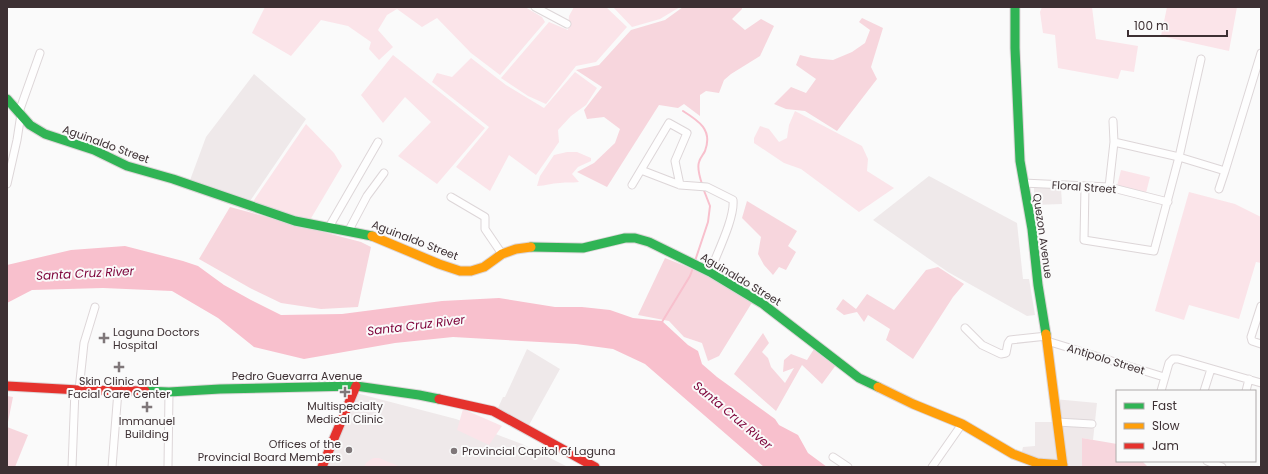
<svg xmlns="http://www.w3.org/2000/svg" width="1268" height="474" font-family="Poppins,sans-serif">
  <rect width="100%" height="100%" fill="#fafafa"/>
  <path fill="#efe9ea" d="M254 74 306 119 248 204 189 183 206 137Z
    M929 176 1017 223 1023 279H1029L1035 315 1027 316 948 272 873 220Z
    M1034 188H1061L1062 204 1034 205Z
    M527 349 560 369 529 425 497 410 503 397H505Z
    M356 393 456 419 522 444 568 467H326Z
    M1054 399 1097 403 1093 440 1082 438V467H1067L1021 456 1023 447 1035 446V422H1056Z"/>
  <path fill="#fbe4e9" d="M265 7H525L542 17 545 22 500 75 471 53 437 18 422 27 397 9 387 15 378 30 393 47 379 60 369 49 371 42 348 26 321 20 291 56 252 33Z
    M574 7H606L627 27 596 62 576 66 546 104 528 96 501 78 549 22 568 30 569 16Z
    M613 7H680L660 19 632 27Z
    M1042 7H1092L1096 39 1138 46 1134 72 1121 70 1118 79 1058 68 1055 35 1043 33 1040 12Z
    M1167 7H1237L1229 51 1161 36Z
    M393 55 485 128 437 184 398 156 431 122 405 97 383 123 361 95Z
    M471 58 506 85 544 108 575 72 597 88 586 105 571 116 558 130 559 142 536 175 509 155 490 191 456 167 489 127 432 82 437 73 452 77Z
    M795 111 862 146 868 159 867 171 894 188 859 212 801 169 784 163 754 143V138L760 126 769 129 779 142 787 138 789 125Z
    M306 124 334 153 342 166 310 220 252 203Z
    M567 152H577L591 158V161L578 167 572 174 579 182C571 183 567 182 560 183 551 183 546 186 537 186L540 176 554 155Z
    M1121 170 1150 177 1146 193 1117 186Z
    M1189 192 1235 204 1261 217V263L1256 262 1239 319 1189 305 1184 320 1155 311Z
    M463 409 502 426 489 445 457 430Z
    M374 458H379L401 467H364C366 462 369 460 374 458Z"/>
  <path fill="#f7d6dd" d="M683 7H742V9L732 19 745 30 761 19 774 26 760 56 731 74 724 80 719 93 706 91 700 95V116L684 104 678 108 659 105 607 187 577 172 594 163 615 143 620 129 604 117 587 119 584 110 602 87 576 70 599 65 631 30 665 20Z
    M862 18 883 28 871 67 877 79 837 131 805 111 786 109 774 104 791 87 806 93 816 79 796 65 800 55 812 58 833 60 852 52 865 43 870 30 859 22Z
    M747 201 797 231 788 246 796 252 786 270 779 267 773 275 764 265 758 254 761 237 742 218Z
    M230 207 361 242 371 247 358 307 321 309 281 303 250 288 199 259Z
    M665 258 698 271 753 301 719 356 708 361 702 343 684 337 669 321 638 315Z
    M938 267 964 284 953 297 913 359 886 340 890 329 868 315 864 322 857 312 844 315 836 309 843 299 856 309 867 294 894 310 926 270Z
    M763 333 769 343 762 352 768 358 771 367 785 383 794 368 783 372 784 360 791 354 807 360 814 349 836 365 822 384 802 365 776 411 734 374Z
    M7 396 13 397 7 427 28 435 15 467H7Z
    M1082 438 1117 444V461H1142L1148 467H1082Z"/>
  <path fill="#f8c0cd" d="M125 246 183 261 198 266 224 285 251 300 281 315 342 314 442 301 499 298 555 307H582L610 310 633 318 662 321 688 345 698 351 702 364 717 377 775 419 779 425 798 435 808 453 827 467H764L645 364 613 349 576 344 453 337 395 343 304 359 254 347 218 318 172 291 103 288 32 290 7 303V265L71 250Z"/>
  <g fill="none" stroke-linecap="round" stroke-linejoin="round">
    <path stroke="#f8c0cd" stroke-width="2" d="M683 111C699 121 713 130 705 151 703 155 700 158 699 162 697 168 700 178 702 184
      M695 261 708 222 710 206 703 188
      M662 322 690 276 693 268"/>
    <defs>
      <path id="street" d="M535 7 567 24
        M19 112 40 53
        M1114 142 1179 157 1225 171
        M641 170 680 185 707 187 733 200C735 218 717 253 710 272
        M1023 183 1109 187 1168 202
        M7 184 17 140 21 114
        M632 185 669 123 687 133 675 161 680 185
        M1085 186 1084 240 1154 251 1179 157 1201 59
        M1109 187 1114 142 1113 121
        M1219 189 1225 171 1261 53
        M451 197 485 217V229L502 254
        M329 227 378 142
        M349 230 367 196 384 173
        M1261 306 1251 337 1252 341 1261 344
        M965 328 982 345 1001 354 1006 353 1008 343 1010 340 1047 336
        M1047 341 1164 377
        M79 390 84 343 95 307
        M1161 391 1169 363 1173 359H1178L1261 383
        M1204 391 1211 369
        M1246 391 1249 379
        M1057 422 1092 424
        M833 457 848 467
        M1207 461 1222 467
        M72 467 75 390
        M112 467 118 391
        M168 467 169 392
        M932 467 962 424"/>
      <path id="fast" d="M1015 7V48L1020 161 1032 229 1038 285 1046 334
        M7 99 30 125 45 134 94 150 127 166 173 179 295 221 372 236
        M531 247 583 248 625 238H635L649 242 710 272 763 304 859 378 878 387
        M145 391 169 392 220 389 356 386 419 395 439 399"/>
      <path id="slow" d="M372 236 439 264 460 271H471L484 267 502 254 516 249 531 247
        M1046 334 1063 467
        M878 387 913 404 962 424 1013 454 1037 463 1063 465"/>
      <path id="jam" d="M7 386 79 390 145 391
        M439 399 493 411 595 467
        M322 467 356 386"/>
    </defs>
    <use href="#street" stroke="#ddd6d8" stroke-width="9"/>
    <use href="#fast" stroke="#ddd6d8" stroke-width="11"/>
    <use href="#slow" stroke="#ddd6d8" stroke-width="11"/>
    <use href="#jam" stroke="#ddd6d8" stroke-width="11"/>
    <use href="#street" stroke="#fefefe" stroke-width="7"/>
    <use href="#fast" stroke="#30b455" stroke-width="9"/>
    <use href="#slow" stroke="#ff9f0a" stroke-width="9"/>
    <use href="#jam" stroke="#e5322d" stroke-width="9"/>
  </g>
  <g fill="#7f7779" stroke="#fafafa" stroke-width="1.5">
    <path d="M102 332h4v4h4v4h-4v4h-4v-4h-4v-4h4z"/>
    <path d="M117 361h4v4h4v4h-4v4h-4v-4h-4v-4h4z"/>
    <path d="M343 386h4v4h4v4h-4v4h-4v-4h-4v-4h4z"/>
    <path d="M145 401h4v4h4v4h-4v4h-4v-4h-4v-4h4z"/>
    <circle cx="349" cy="450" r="4"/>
    <circle cx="454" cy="451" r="4"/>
  </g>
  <g text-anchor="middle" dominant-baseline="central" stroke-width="4" stroke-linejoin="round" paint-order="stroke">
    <g font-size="11" fill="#3d3033" stroke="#fafafa">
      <text transform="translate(106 144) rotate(20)">Aguinaldo Street</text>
      <text transform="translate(1084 187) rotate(4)">Floral Street</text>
      <text transform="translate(1043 236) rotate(82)">Quezon Avenue</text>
      <text transform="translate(415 240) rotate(21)">Aguinaldo Street</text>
      <text transform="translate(741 279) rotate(31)">Aguinaldo Street</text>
      <text transform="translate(1106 359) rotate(17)">Antipolo Street</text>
      <text x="297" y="376">Pedro Guevarra Avenue</text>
    </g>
    <g font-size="11" fill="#3d3033" stroke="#fafafa">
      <text x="113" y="332" text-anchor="start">Laguna Doctors<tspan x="113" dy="13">Hospital</tspan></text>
      <text x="119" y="381">Skin Clinic and<tspan x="119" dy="13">Facial Care Center</tspan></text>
      <text x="345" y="406">Multispecialty<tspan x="345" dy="13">Medical Clinic</tspan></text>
      <text x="147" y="421">Immanuel<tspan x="147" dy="13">Building</tspan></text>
      <text x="341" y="444" text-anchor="end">Offices of the<tspan x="341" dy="13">Provincial Board Members</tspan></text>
      <text x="462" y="451" text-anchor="start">Provincial Capitol of Laguna</text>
    </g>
    <g font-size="12" font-style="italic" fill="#7c0239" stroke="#fafafa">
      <text transform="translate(85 273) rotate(-3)">Santa Cruz River</text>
      <text transform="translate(416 325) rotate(-7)">Santa Cruz River</text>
      <text transform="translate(733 415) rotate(40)">Santa Cruz River</text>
    </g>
  </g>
  <rect width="1268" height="474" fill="none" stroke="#3d3033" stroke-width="16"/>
  <rect x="1116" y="390" width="140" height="72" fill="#fafafa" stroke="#aea9aa"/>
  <rect x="1124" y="403" width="20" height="6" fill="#30b455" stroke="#aea9aa"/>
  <text x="1152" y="410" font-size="12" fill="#3d3033">Fast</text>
  <rect x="1124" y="423" width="20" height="6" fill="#ff9f0a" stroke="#aea9aa"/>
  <text x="1152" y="430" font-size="12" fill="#3d3033">Slow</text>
  <rect x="1124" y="443" width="20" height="6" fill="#e5322d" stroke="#aea9aa"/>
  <text x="1152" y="450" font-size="12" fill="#3d3033">Jam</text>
  <path d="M1128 30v6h99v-6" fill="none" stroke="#3d3033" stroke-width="2"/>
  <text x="1134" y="30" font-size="12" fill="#3d3033" stroke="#fafafa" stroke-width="3" paint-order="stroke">100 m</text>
</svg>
